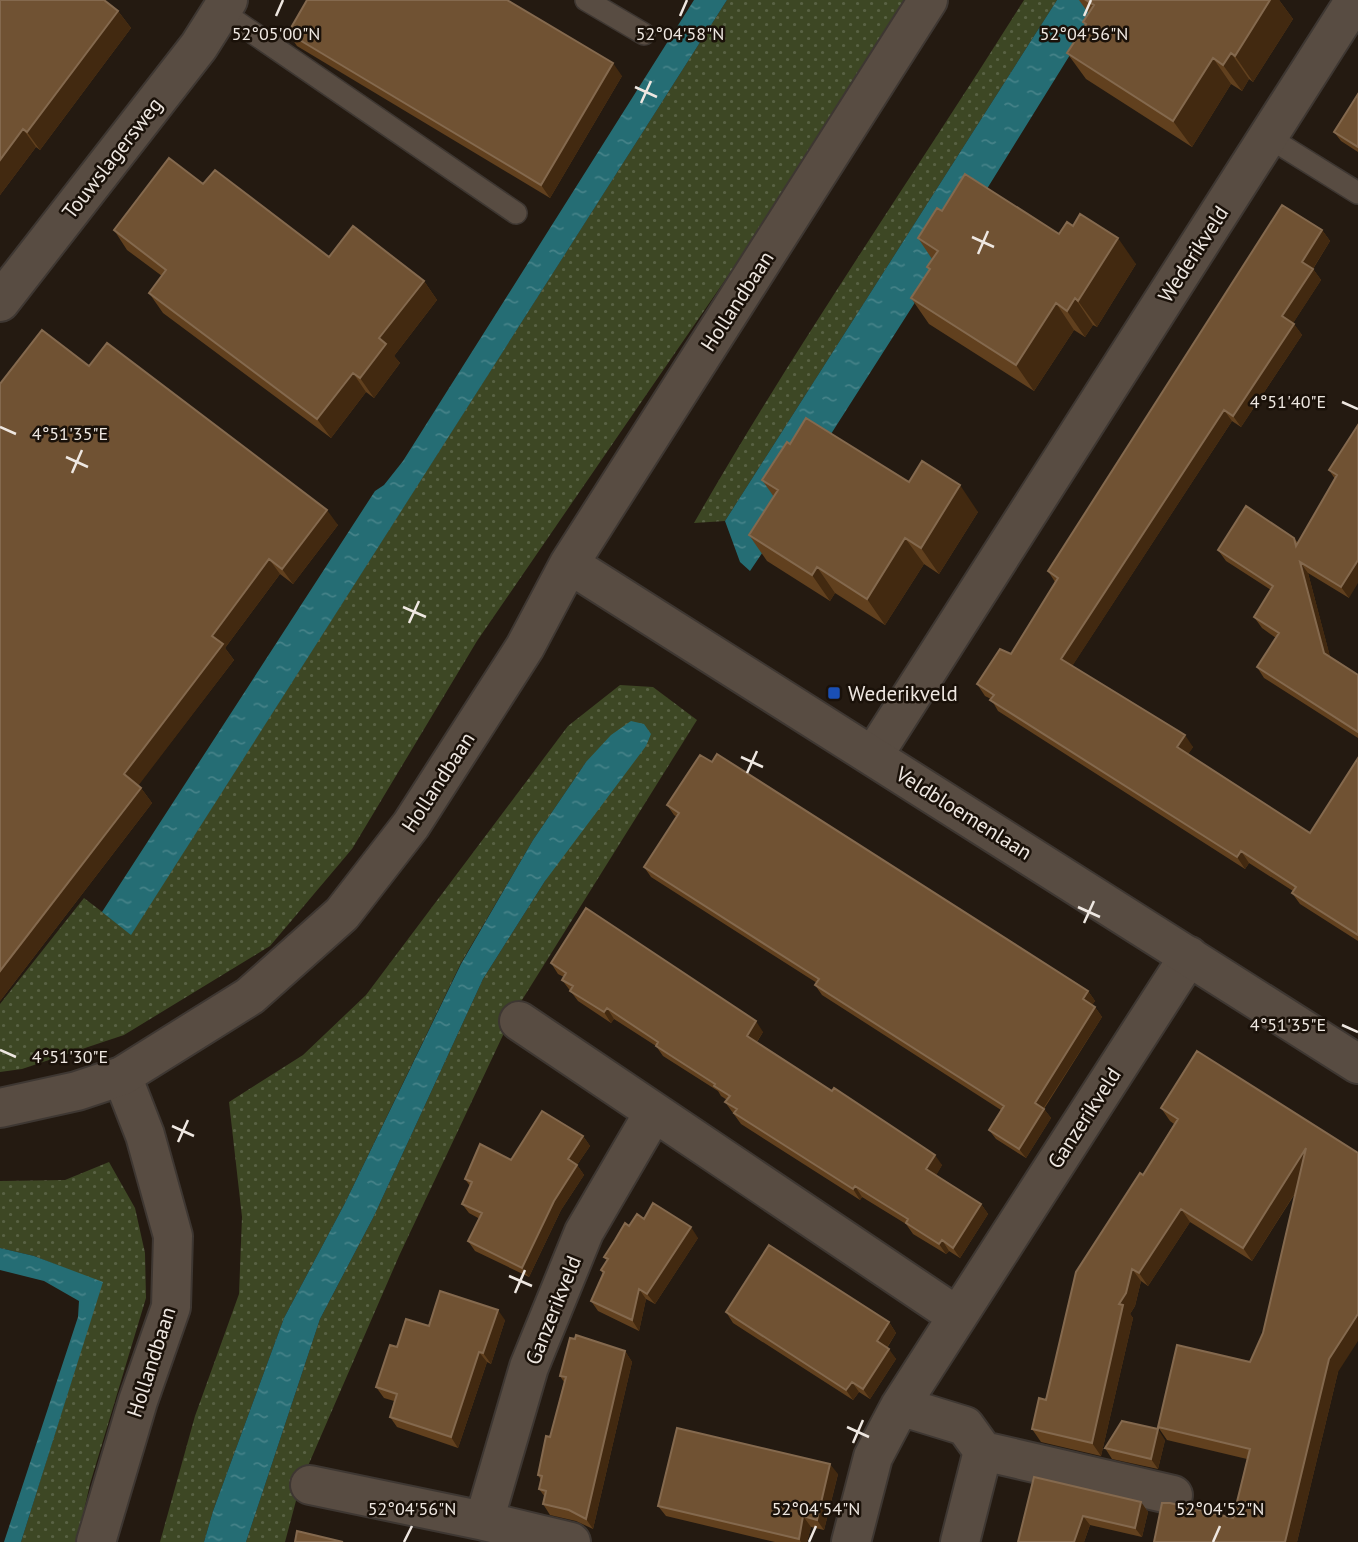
<svg xmlns="http://www.w3.org/2000/svg" width="1358" height="1542" font-family="'PT Sans',sans-serif">
  <defs>
    <pattern id="grass-dots" width="8" height="8" patternUnits="userSpaceOnUse" patternTransform="scale(1.75)"><rect width="8" height="8" fill="#3d4724"/><path d="M2 2h.1M6 6h.1" fill="none" stroke="#596244" stroke-width="1.8" stroke-linecap="round"/></pattern>
    <pattern id="water-ripples" width="26" height="14" patternUnits="userSpaceOnUse" patternTransform="scale(1.75)"><rect width="26" height="14" fill="#256d74"/><path d="M2 4q2-2 4 0t4 0M15 11q2-2 4 0t4 0" fill="none" stroke="#458288"/></pattern>
  </defs>
  <rect width="100%" height="100%" fill="#241a11"/>
  <path fill="url(#grass-dots)" d="M727 0H910L864 78 477 641 352 849 270 946 124 1035 22 1069 0 1072V1004L84 898 131 934Z
    M1024 0H1057L725 521 694 523C796 344 915 174 1024 0Z
    M620 685 653 687 697 720 512 1016 399 1256 301 1482 285 1542H246L320 1319 374 1216 483 979 545 881 586 762 533 840 461 963 345 1203 284 1318 213 1511 204 1542H160L195 1416 239 1294 242 1217 229 1102 303 1055 366 995 568 726Z
    M109 1162 135 1208 145 1253 146 1298 90 1484 77 1542H21L102 1283 34 1256 0 1248V1181L65 1180Z"/>
  <path fill="url(#water-ripples)" d="M694 0H727L131 935 102 912 375 491 384 485 403 461Z
    M1057 0H1104L967 221 808 470 790 512 750 571 740 562 725 521Z
    M631 721 644 724 651 734 646 746 545 881 483 979 374 1216 320 1319 246 1542H204L213 1511 284 1318 345 1203 461 964 533 840 586 762 611 735Z
    M0 1248 34 1256 103 1282 21 1542H4L78 1317 79 1301 44 1281 0 1270Z"/>
  <g fill="none" stroke-linecap="round" stroke-linejoin="round">
    <defs>
      <path id="lane" d="M586 0 644 34
        M221 11 516 213
        M1268 137 1358 193"/>
      <path id="street" d="M0 302 199 46 228 0
        M873 756 1355 0
        M519 1021 957 1316
        M900 1406 965 1426 983 1451
        M310 1485 484 1521 571 1542
        M484 1521 529 1367 584 1232 654 1112
        M96 1542 138 1401 171 1307 173 1236 145 1135 122 1076
        M851 1542 873 1457 900 1406 1189 956
        M960 1542 983 1451 1173 1495"/>
      <path id="secondary" d="M569 564 1358 1064
        M0 1108 77 1091 122 1076 250 996 342 914 411 825 525 647 569 564 928 0"/>
    </defs>
    <use href="#lane" stroke="#3e3732" stroke-width="24"/>
    <use href="#street" stroke="#3e3732" stroke-width="42"/>
    <use href="#secondary" stroke="#3e3732" stroke-width="42"/>
    <use href="#lane" stroke="#584c42" stroke-width="21"/>
    <use href="#street" stroke="#584c42" stroke-width="38"/>
    <use href="#secondary" stroke="#584c42" stroke-width="38"/>
  </g>
  <path fill="#61401e" d="M0 0 118 11 131 28 40 150 36 147 0 195Z
    M1079 0H1279L1293 19 1253 82 1249 79 1242 91 1231 84 1192 147 1086 79 1067 53 1085 25 1083 22 1089 14Z
    M288 33 622 76 550 198 297 46Z
    M1358 94V152L1341 141 1334 132Z
    M203 184 329 257 424 281 437 300 394 356 400 363 374 398 366 392 331 438 163 313 149 293 162 276 127 250 114 230Z
    M942 211 1059 234 1136 264 1097 327 1093 325 1085 337 1074 330 1034 391 929 324 911 298 929 270 927 267 932 259 918 238Z
    M1322 230 1330 241 1313 269 1321 280 1293 323 1302 335 1241 427 1232 421 1072 666 1193 747 1188 754 1310 833 1358 758V941L1300 904 1292 893 1293 891 1249 863 1245 869 998 711 991 699 985 696 977 684 1011 654 1055 582 1048 571Z
    M89 366 338 525 293 584 280 574 225 648 234 660 138 785 141 788 152 803 0 1001Z
    M1358 425 1349 598 1308 573 1330 657 1358 675V738L1264 678 1257 667 1276 638 1262 628 1254 617 1271 590 1226 561 1218 550 1294 538 1298 543 1335 479 1329 470Z
    M790 444 909 482 978 512 939 574 924 564 885 625 835 593 830 601 767 561 749 535 774 497 762 480Z
    M667 805 1088 991 1095 1001 1092 1005 1095 1007 1102 1017 1044 1109 1051 1118 1026 1158 996 1139 989 1130 1001 1110 822 995 815 985 817 983 651 877 644 867 677 817 674 815Z
    M551 963 763 1032 757 1042 942 1165 936 1175 981 1204 988 1214 960 1258 949 1251 946 1254 913 1234 906 1224 862 1197 860 1200 741 1124 725 1102 727 1100 721 1096 718 1091 663 1056 656 1046 614 1019 611 1023 578 1001 562 980 564 977 558 974Z
    M1161 1108 1358 1153 1338 1372 1297 1542H1154L1233 1518 1247 1459 1167 1440 1158 1427 1250 1362 1263 1333 1296 1192 1252 1261 1190 1222 1148 1286 1141 1281 1135 1306 1130 1314 1133 1318 1101 1456 1041 1442 1032 1429 1046 1400 1143 1175 1174 1124 1170 1121Z
    M583 1136 590 1146 577 1165 584 1175 561 1210 529 1277 475 1251 468 1241 480 1219 469 1213 462 1204 470 1186 465 1179Z
    M644 1219 698 1238 655 1304 646 1299 639 1331 598 1311 591 1301 603 1274 601 1270 607 1261 604 1257 629 1226Z
    M726 1312 889 1322 896 1333 887 1348 896 1359 870 1399 859 1392 853 1400 733 1323Z
    M505 1320 491 1364 487 1362 458 1448 397 1427 390 1417 394 1401 384 1398 376 1387 429 1326Z
    M625 1351 632 1362 593 1529 576 1521 550 1515 543 1504 545 1497 539 1489 541 1480 538 1475 550 1437 564 1382 560 1376Z
    M1165 1440 1158 1469 1112 1459 1105 1448Z
    M838 1474 824 1530 811 1527 807 1542H775L666 1516 658 1506Z
    M1034 1477 1141 1502 1148 1512 1142 1537 1090 1525 1084 1542H1018Z"/>
  <path fill="#422910" d="M1270 0H1279L1293 19 1253 82 1235 56Z
    M118 11 131 28 40 150 27 132Z
    M1231 53 1249 79 1242 91 1223 65Z
    M1213 58 1231 84 1192 147 1173 121Z
    M613 63 622 76 550 198 541 185Z
    M23 129 36 147 0 195V160Z
    M1322 230 1330 241 1312 270 1313 269 1321 280 1290 328 1282 316 1302 262Z
    M1118 238 1136 264 1097 327 1078 301Z
    M424 281 437 300 394 356 400 363 374 398 360 378 379 338Z
    M1075 298 1093 325 1085 337 1067 311Z
    M1056 303 1074 330 1034 391 1016 365Z
    M1294 324 1302 335 1241 427 1233 416Z
    M353 373 366 392 331 438 317 419Z
    M1224 410 1232 421 1069 671 1061 659Z
    M960 485 978 512 939 574 921 548Z
    M327 510 338 525 293 584 282 569Z
    M905 538 924 564 885 625 867 599Z
    M269 559 280 574 225 648 234 660 135 790 124 774 212 636Z
    M1358 560V583L1349 598 1341 587Z
    M1300 562 1308 573 1332 664 1324 653Z
    M817 567 835 593 830 601 812 575Z
    M1185 735 1193 747 1185 759 1177 747Z
    M141 788 152 803 0 1001V971Z
    M1241 851 1249 863 1245 869 1237 857Z
    M1088 991 1095 1001 1089 1009 1083 999Z
    M1095 1007 1102 1017 1041 1112 1035 1103Z
    M607 1008 614 1019 611 1023 604 1012Z
    M756 1021 763 1032 754 1046 747 1036Z
    M1044 1109 1051 1118 1026 1158 1019 1149Z
    M583 1136 590 1146 577 1165 584 1175 561 1210 529 1277 522 1268 568 1159Z
    M1306 1148 1315 1161 1252 1261 1243 1248Z
    M935 1155 942 1165 934 1179 926 1169Z
    M855 1186 862 1197 860 1200 853 1189Z
    M981 1204 988 1214 960 1258 953 1248Z
    M1181 1209 1190 1222 1148 1286 1139 1273Z
    M691 1227 698 1238 655 1304 647 1294Z
    M942 1240 949 1251 946 1254 939 1244Z
    M1132 1269 1141 1281 1135 1306 1130 1314 1133 1318 1101 1456 1092 1443 1119 1304Z
    M639 1289 646 1299 639 1331 632 1320Z
    M498 1310 505 1320 491 1364 483 1353Z
    M1358 1314V1341L1338 1372 1297 1542H1285L1329 1359Z
    M889 1322 896 1333 884 1352 877 1341Z
    M889 1349 896 1359 870 1399 863 1389Z
    M625 1351 632 1362 593 1529 586 1519Z
    M479 1352 487 1362 458 1448 451 1437Z
    M852 1382 859 1392 853 1400 846 1390Z
    M1158 1429 1165 1440 1158 1469 1151 1459Z
    M830 1464 838 1474 824 1530 817 1520Z
    M1141 1502 1148 1512 1142 1537 1135 1528Z
    M803 1516 811 1527 807 1542H801L799 1539Z
    M1083 1516 1090 1525 1084 1542H1074Z"/>
  <path fill="#705233" stroke="#84694e" stroke-width="2" d="M0 0H104L118 11 27 132 23 129 0 160Z
    M307 0H507L613 63 541 185 288 33Z
    M1086 0H1270L1235 56 1231 53 1223 65 1213 58 1173 121 1067 53 1086 24 1083 22 1094 5Z
    M1358 94V147L1334 132Z
    M169 158 203 184 215 170 329 257 353 226 424 281 379 338 386 344 360 378 353 373 317 419 149 293 166 270 114 230Z
    M965 174 1059 234 1067 222 1073 226 1080 214 1118 238 1078 301 1075 298 1067 311 1056 303 1016 365 911 298 930 269 927 267 938 251 918 238 937 208 942 211Z
    M1282 205 1322 230 1302 262 1313 269 1282 316 1294 324 1233 416 1224 410 1061 659 1185 735 1177 747 1310 833 1358 758V935L1292 893 1296 887 1241 851 1237 857 990 700 994 695 977 684 1000 649 1011 654 1058 578 1048 571Z
    M42 330 89 366 107 343 327 510 282 569 269 559 212 636 223 644 124 774 141 788 0 971V384Z
    M806 418 909 482 922 461 960 485 921 548 905 538 867 599 817 567 812 575 749 535 778 490 762 480 787 442 790 444Z
    M1358 425V560L1341 587 1300 562 1324 653 1358 675V732L1257 667 1279 633 1254 617 1273 586 1218 550 1246 506 1294 538 1296 546 1337 475 1329 470Z
    M717 754 1088 991 1083 999 1095 1007 1035 1103 1044 1109 1019 1149 989 1130 1004 1106 815 985 819 979 644 867 679 813 667 805 700 755 712 762Z
    M586 908 756 1021 747 1036 832 1091 834 1088 935 1155 926 1169 981 1204 953 1248 942 1240 939 1244 906 1223 908 1219 855 1186 853 1189 734 1113 737 1109 725 1102 730 1096 714 1086 715 1084 656 1046 658 1042 607 1008 604 1012 570 991 573 986 562 980 566 973 551 963Z
    M1197 1051 1358 1153V1314L1329 1359 1285 1542H1154L1162 1503H1170L1233 1518 1250 1449 1158 1427 1177 1345 1250 1362 1263 1333 1306 1148 1243 1248 1181 1209 1139 1273 1132 1269 1126 1293 1119 1304 1123 1305 1092 1443 1032 1429 1039 1398 1046 1400 1076 1272 1140 1173 1143 1175 1178 1119 1161 1108Z
    M542 1111 583 1136 568 1159 577 1165 554 1201 522 1268 468 1241 482 1213 462 1204 472 1182 465 1179 480 1144 511 1160Z
    M653 1203 691 1227 647 1294 639 1289 632 1320 591 1301 604 1272 601 1270 608 1259 604 1257 615 1240 625 1223 629 1226 637 1214 644 1219Z
    M769 1245 889 1322 877 1341 889 1349 863 1389 852 1382 846 1390 726 1312Z
    M440 1291 498 1310 483 1353 479 1352 451 1437 390 1417 397 1394 376 1387 390 1345 397 1347 406 1319 429 1326Z
    M576 1335 625 1351 586 1519 569 1510 543 1504 546 1491 539 1489 542 1476 538 1475 546 1436 550 1437 566 1377 560 1376 570 1338 575 1339Z
    M1122 1421 1158 1429 1151 1459 1105 1448Z
    M677 1428 830 1464 817 1520 803 1516 799 1539 658 1506Z
    M1034 1477 1141 1502 1135 1528 1083 1516 1074 1542H1018Z
    M297 1531 343 1542H295Z"/>
  <path fill="none" stroke="#eee7e1" stroke-width="2.5" d="M276 16 283 0M680 16 687 0M1084 16 1091 0M635 87 657 97M641 103 651 81M972 237 994 247M978 254 988 231M1342 402 1358 409M0 427 16 434M66 457 88 467M72 473 82 450M403 607 426 617M409 623 419 601M741 757 763 767M747 773 757 751M1078 907 1100 917M1084 923 1094 901M1342 1025 1358 1032M0 1050 16 1057M172 1126 194 1136M178 1142 188 1120M509 1276 532 1286M515 1293 525 1270M847 1427 869 1437M853 1443 863 1420M404 1542 412 1526M809 1542 816 1526M1213 1542 1220 1526"/>
  <rect fill="#1a4fb4" stroke="#1a1109" stroke-width="2.5" x="827" y="686" width="14" height="14" rx="3.5"/>
  <g text-anchor="middle" dominant-baseline="central" stroke-width="5" stroke-linejoin="round" paint-order="stroke">
    <g font-size="21" fill="#eee7e1" stroke="#1a1109">
      <text transform="translate(112 158) rotate(-52)">Touwslagersweg</text>
      <text transform="translate(1193 254) rotate(-57)">Wederikveld</text>
      <text transform="translate(737 301) rotate(-57)">Hollandbaan</text>
      <text transform="translate(438 782) rotate(-57)">Hollandbaan</text>
      <text transform="translate(964 813) rotate(32)">Veldbloemenlaan</text>
      <text transform="translate(1084 1118) rotate(-57)">Ganzerikveld</text>
      <text transform="translate(553 1310) rotate(-68)">Ganzerikveld</text>
      <text transform="translate(151 1362) rotate(-72)">Hollandbaan</text>
    </g>
    <g font-size="21" fill="#eee7e1" stroke="#1a1109" text-anchor="start">
      <text x="848" y="693">Wederikveld</text>
    </g>
  </g>
  <g font-size="18" text-anchor="middle" fill="#eee7e1" stroke="#1a1109" stroke-width="5" stroke-linejoin="round" paint-order="stroke">
    <text x="276" y="40">52°05'00"N</text>
    <text x="680" y="40">52°04'58"N</text>
    <text x="1084" y="40">52°04'56"N</text>
    <text x="1288" y="408">4°51'40"E</text>
    <text x="70" y="440">4°51'35"E</text>
    <text x="1288" y="1031">4°51'35"E</text>
    <text x="70" y="1063">4°51'30"E</text>
    <text x="412" y="1515">52°04'56"N</text>
    <text x="816" y="1515">52°04'54"N</text>
    <text x="1220" y="1515">52°04'52"N</text>
  </g>
</svg>
